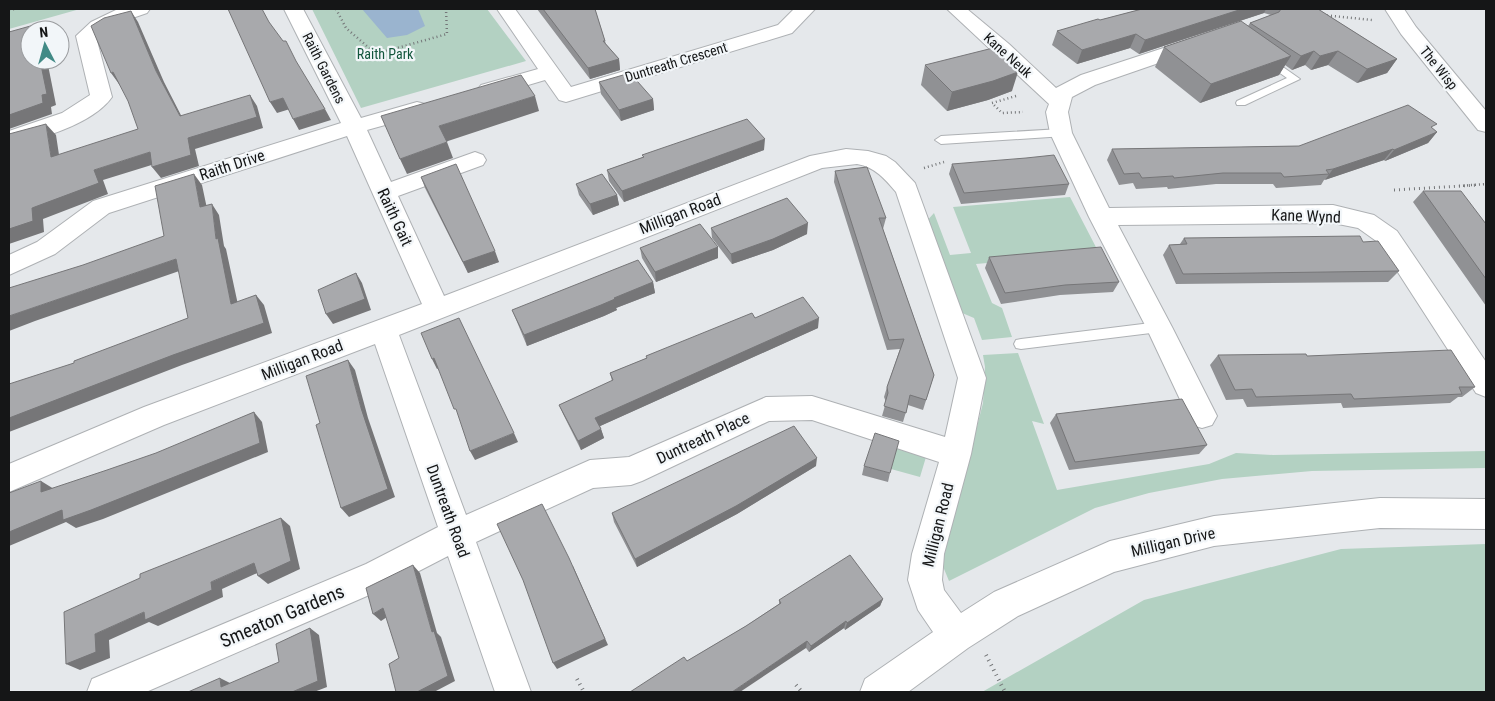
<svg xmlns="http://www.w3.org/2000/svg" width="1495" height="701" font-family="'Roboto Condensed',sans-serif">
  <rect width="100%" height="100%" fill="#e5e8eb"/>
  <path fill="#b3d1c2" d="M9 9H80L9 29Z
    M312 9H487L526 61 361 108Z
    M1070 197 1099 253 976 264 992 303 1002 308 1012 337 982 340 974 318 955 310 925 223 934 213 950 255 971 253 953 207Z
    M1018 353 1044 424 1032 421 1057 490 1209 464 1236 453 1273 455 1486 451V468L1312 471 1222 479 1149 493 1095 508 949 581 942 564 983 403 985 367 983 355Z
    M897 443 926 457 920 477 891 469Z
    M1486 544V692H982L1144 600 1341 549Z"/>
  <path fill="#9ab4cf" d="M362 9H418L425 26 407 35 387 38Z"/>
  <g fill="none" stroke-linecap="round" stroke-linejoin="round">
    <defs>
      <path id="service" d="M1267 56 1300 79 1245 105H1237L1236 103 1237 101 1287 78 1263 61V57Z
        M1061 129 1067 133 1065 136 941 144 935 140 941 136Z
        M1159 322 1164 323 1166 327 1164 331 1159 332 1021 349 1016 348 1014 344 1016 340 1021 339Z"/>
      <path id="minor" d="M118 9H150L147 13 118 23 96 37 112 97C93 124 40 139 9 146V131L62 113 90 95 76 36 91 22Z
        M284 9H303L361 118 417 102 425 104 428 109 425 114 367 130 391 182 475 152 483 155 486 160 483 165 398 196 444 296 810 156 846 149 868 151 886 156 895 162 915 183 986 378 971 454 944 554 942 580 944 590 961 613 994 592 1110 541 1214 516 1380 498 1486 499V529L1380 528 1214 546 1114 572 1018 616 968 648 908 692H860L865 679 933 632 918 610 908 580 912 554 939 462 812 420 769 421 642 481 631 485 593 488 476 542 531 692H495L448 556 390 586 146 692H87L92 679 366 564 438 527 375 344 164 425 9 492V464L144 407 422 304 347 136 109 213 55 254 9 275V255L37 242 93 201 341 123ZM857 164C875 167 885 179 896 192L958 378 945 437 812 396 766 397 629 457 590 460 466 515 399 335 822 168Z
        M497 9H515L571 87 778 25 794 9H815L792 33 566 102 559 100 545 80 488 97 481 95 477 90 481 85 538 69Z
        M947 9H967L1009 44 1056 88 1081 75 1188 40 1195 38 1202 40 1205 44 1202 48 1095 85 1072 97 1068 112 1072 133 1109 208 1333 205 1374 215 1397 231 1486 362V397L1476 393 1379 243 1358 228 1333 223 1118 225 1172 327 1217 416 1212 425 1202 428 1192 425 1146 327 1089 217 1050 133 1046 112 1049 104Z"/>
      <path id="tertiary" d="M1385 9H1404L1416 27 1486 111V132L1478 130 1401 34Z"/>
    </defs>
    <use href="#service" stroke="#aeb1b4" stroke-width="2"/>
    <use href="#minor" stroke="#aeb1b4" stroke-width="2"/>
    <use href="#tertiary" stroke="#aeb1b4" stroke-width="2"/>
    <path stroke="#747678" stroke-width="2.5" stroke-dasharray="1 3" stroke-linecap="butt" d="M336 9 346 28 376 54 447 34 446 9
      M9 10 15 9
      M1323 15 1372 20
      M1016 96 992 103 1002 113 1023 112
      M924 168 944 162
      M1459 186 1486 184"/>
    <path stroke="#747678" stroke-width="3" stroke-dasharray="1 4" stroke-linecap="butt" d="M1394 190 1478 185"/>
    <path stroke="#747678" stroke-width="4" stroke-dasharray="1 4.5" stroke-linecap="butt" d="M986 655 1005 692
      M577 679 584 692
      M796 685 802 692"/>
    <use href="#service" fill="#fff" fill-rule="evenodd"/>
    <use href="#minor" fill="#fff" fill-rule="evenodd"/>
    <use href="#tertiary" fill="#fff" fill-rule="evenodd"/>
  </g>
  <path fill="#909194" d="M537 9H595L606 44 619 59 620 70 590 79Z
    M1142 9H1318L1397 59 1387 73 1357 83 1328 65 1311 70 1305 65 1292 70 1285 65 1279 75 1200 103 1155 67 1164 47 1248 26 1250 23 1271 15 1264 13 1139 54 1130 48 1077 64 1052 45 1057 31 1100 20Z
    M925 65 1012 91 988 100 947 111 921 85Z
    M599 82 653 99 654 110 621 121 601 94Z
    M1433 129 1437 132 1428 143 1385 161 1384 160 1324 180 1321 185 1276 188 1273 184H1216L1168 189 1167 187 1136 189 1133 183 1119 185 1107 160 1112 149 1299 146Z
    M764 150 624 202 609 181 607 170 643 157 642 155Z
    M952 164 1069 184 1065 195 961 204 949 174Z
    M835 171 886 218 883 229 934 375 923 410 908 405 903 422 882 416 886 402 884 397 887 387 900 349 887 350 834 182Z
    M421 177 499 262 468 273 425 188Z
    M576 184 617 195 619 205 593 215 579 195Z
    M1423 191 1486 224V306L1413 202Z
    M711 228 807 234 773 250 732 264 712 238Z
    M1184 238 1363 242 1399 271 1388 282 1176 284 1163 255 1169 245 1180 244Z
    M718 247V258L656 282 642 258 640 248Z
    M989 257 1119 282 1113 292 1060 295 1001 304 985 268Z
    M653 282 655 293 616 308 617 310 604 316 527 346 512 310Z
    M755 318 818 328 600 426 604 438 581 450 563 414 559 405 612 381 610 373 647 358 646 356Z
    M1218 355 1307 356 1475 387 1462 397H1458L1450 403 1343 408 1341 403 1247 407 1243 399 1226 400 1210 365Z
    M1056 414 1207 445 1199 454 1069 470 1050 423Z
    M816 466 737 514 637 567 614 522 612 513Z
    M864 466 890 473 888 482 862 475Z
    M883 599 880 606 845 630 844 628 809 652 806 648 687 661 746 626 779 604V600Z"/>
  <path fill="#767678" d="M1242 9H1266L1264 13 1139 54 1145 40Z
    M131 11 138 22 164 82 187 127 180 116 156 71Z
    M1136 34 1130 48 1077 64 1082 50Z
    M1314 51 1305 65 1292 70 1301 56Z
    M1338 51 1328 65 1311 70 1320 56Z
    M1291 56 1279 75 1200 103 1211 84Z
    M619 59 620 70 590 79 588 68Z
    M1397 59 1387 73 1357 83 1367 69Z
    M40 60H47L56 105 51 107 52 114 9 129V115L42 95Z
    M113 72 122 84H119L111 73Z
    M1018 72 1012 91 988 100 947 111 952 92Z
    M250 95 257 106 263 128 195 149 199 166 161 178 152 167 188 138Z
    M535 96 539 111 445 142 439 126Z
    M283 98 290 109 277 113 270 102Z
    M653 99 654 110 621 121 619 110Z
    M325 109 331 120 299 130 293 119Z
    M46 124 56 135 61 168 51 157Z
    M1437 132 1428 143 1385 161 1394 150Z
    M765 139 764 150 624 202 622 191Z
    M447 142 453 158 407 174 400 159Z
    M1393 149 1384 160 1325 180 1333 169Z
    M150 152 158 163 103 180 108 194 43 219 44 232 9 244V229L32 208 94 170Z
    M194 174 202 185 209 218 200 207Z
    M617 195 619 205 593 215 590 204Z
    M212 204 219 215 224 246 226 249 240 314 231 304 216 239Z
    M808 223 807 234 773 250 732 264 731 254Z
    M718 247V258L656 282 655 272Z
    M495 251 499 262 468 273 463 262Z
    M176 259 185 269 35 321 9 331V316Z
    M356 273 362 283 371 310 333 324 326 314Z
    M653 282 655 293 616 308 617 310 604 316 527 346 524 335 614 298Z
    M256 295 264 305 272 333 182 365 9 432V418Z
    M819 318 818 328 598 427 595 418Z
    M434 358 439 368 437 369 432 359Z
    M348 360 355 370 368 418 395 497 349 517 341 508 361 408Z
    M254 412 262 422 268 452 103 519 76 528 66 522 9 546V532Z
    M601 429 604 438 581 450 578 441Z
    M514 433 518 442 475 460 470 451Z
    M817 458 816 466 737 514 637 567 635 559Z
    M41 481 54 489 41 492Z
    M281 518 290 526 300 569 268 584 258 576Z
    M254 563 264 570 222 589 223 597 158 626 149 622 109 640 110 658 80 670 66 664 95 634Z
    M413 565 420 573 437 633 441 637 455 681 434 692H417L432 632Z
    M573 566 608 645 557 669 553 663Z
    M883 599 880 606 845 630 847 623Z
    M383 608 390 615 381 621 373 614Z
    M846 621 844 628 809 652 811 646Z
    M310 628 319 635 327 687 314 692H292Z
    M807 641 806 648 740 692H732Z
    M220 678 232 684 221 687Z"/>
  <path fill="#a8a9ac" stroke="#767678" d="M228 9H262L269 22 283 41H286L296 61 325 109 293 119 283 98 270 102Z
    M543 9H595L605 41H603L619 59 588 68Z
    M1142 9H1242L1145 40 1136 34 1082 50 1057 31 1098 19 1100 20Z
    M1281 9H1318L1397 59 1367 69 1338 51 1320 56 1314 51 1301 56 1250 23 1279 12Z
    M131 11 156 71 180 116 250 95 257 117 188 138 191 155 152 167 150 152 94 170 99 183 32 208 33 221 9 229V134L46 124 51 157 138 129 128 101 113 72 111 73 91 26 104 18Z
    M1241 21 1291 56 1211 84 1164 47Z
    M34 25 35 30H30V60H40L47 94 42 95 43 103 9 115V32Z
    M993 48 1018 72 993 81 952 92 925 65Z
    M630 73 653 99 619 110 599 82Z
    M521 75 535 96 439 126 447 142 400 159 381 116Z
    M1408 105 1437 124 1431 127 1437 132 1394 150 1393 149 1333 169 1326 170 1329 174 1284 177 1281 173H1223L1174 178 1173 176 1142 178 1139 173 1124 174 1112 149 1299 146Z
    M747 119 765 139 622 191 607 170 644 157 642 155Z
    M1054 155 1069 184 964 193 952 164 1026 158Z
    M456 164 495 251 463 262 421 177Z
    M867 167 886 218H879L934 375 926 400 910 395 906 413 884 406 888 393 887 387 904 339 889 340 835 171Z
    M194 174 200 207 212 204 216 239 218 238 231 304 256 295 264 323 173 355 9 418V384L74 363V361L188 318 176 259 9 316V288L83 265 164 236 155 186Z
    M602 174 617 195 590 204 576 184Z
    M1423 191H1461L1486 224V279Z
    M787 198 808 223 773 239 731 254 711 228Z
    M700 224 718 247 655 272 640 248Z
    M1360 236 1363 242 1378 241 1399 271 1183 274 1169 245 1187 244 1184 238Z
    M1101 247 1119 282 1065 285 1005 293 989 257Z
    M638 260 653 282 614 298 615 299 601 305 524 335 512 310Z
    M356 273 365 299 326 314 318 290Z
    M803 297 819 318 595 418 601 429 578 441 559 405 613 380 610 373 647 358 646 356 752 313 755 318Z
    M459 318 514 433 470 451 456 409H454L434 358 432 359 421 333Z
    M1451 350 1475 387H1459L1462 394 1354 399 1351 394 1256 397 1252 389 1235 390 1218 355 1306 354 1307 356Z
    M348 360 361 408 388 489 341 508 316 425 320 423 306 376Z
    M1182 399 1207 445 1075 462 1056 414Z
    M254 412 260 443 91 510 63 520 62 510 9 532V493L41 481V492L107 470 156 453Z
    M794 426 817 458 736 506 635 559 612 513Z
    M875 433 899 441 890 473 864 466Z
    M542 504 569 558 605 639 553 663 523 580 497 524Z
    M281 518 291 561 258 576 254 563 211 582 212 590 145 620 144 612 95 634 96 652 66 664 64 612 140 578V574Z
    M850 555 883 599 847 623 846 621 811 646 807 641 732 692H630L684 657 687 661 746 626 781 603 779 600Z
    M413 565 432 632 434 631 448 676 417 692H396L389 664 399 658 383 608 373 614 366 588Z
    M310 628 318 681 292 692H188L220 678 221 687 279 662 276 644Z"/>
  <g text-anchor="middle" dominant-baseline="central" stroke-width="4.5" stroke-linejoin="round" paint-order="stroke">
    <g font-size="14" fill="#12563c" stroke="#f2f6f9">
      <text x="385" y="54">Raith Park</text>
    </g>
    <g font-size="14" fill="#151617" stroke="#f2f6f9">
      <text transform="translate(1008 55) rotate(42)">Kane Neuk</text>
      <text transform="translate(676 62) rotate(-17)">Duntreath Crescent</text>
      <text transform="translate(324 68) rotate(63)">Raith Gardens</text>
      <text transform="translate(1439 68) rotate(51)">The Wisp</text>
    </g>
    <g font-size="16" fill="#151617" stroke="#f2f6f9">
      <text transform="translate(232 165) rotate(-18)">Raith Drive</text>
      <text transform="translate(680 214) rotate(-21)">Milligan Road</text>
      <text transform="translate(1306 216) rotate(2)">Kane Wynd</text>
      <text transform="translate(395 217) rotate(65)">Raith Gait</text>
      <text transform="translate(302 360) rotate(-21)">Milligan Road</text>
      <text transform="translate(703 438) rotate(-25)">Duntreath Place</text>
      <text transform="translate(448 511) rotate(70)">Duntreath Road</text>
      <text transform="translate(938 525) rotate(-76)">Milligan Road</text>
      <text transform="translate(1173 542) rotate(-13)">Milligan Drive</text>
    </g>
    <g font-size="19" fill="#151617" stroke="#f2f6f9">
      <text transform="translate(282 616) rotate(-23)">Smeaton Gardens</text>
    </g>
  </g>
  <rect width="1495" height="701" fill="none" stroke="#151617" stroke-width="20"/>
  <g transform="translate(45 45) rotate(354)"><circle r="24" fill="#f2f6f9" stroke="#9a9c9f"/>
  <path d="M0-4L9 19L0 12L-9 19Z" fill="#428a86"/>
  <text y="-8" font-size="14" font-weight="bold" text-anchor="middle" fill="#151617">N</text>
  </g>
</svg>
